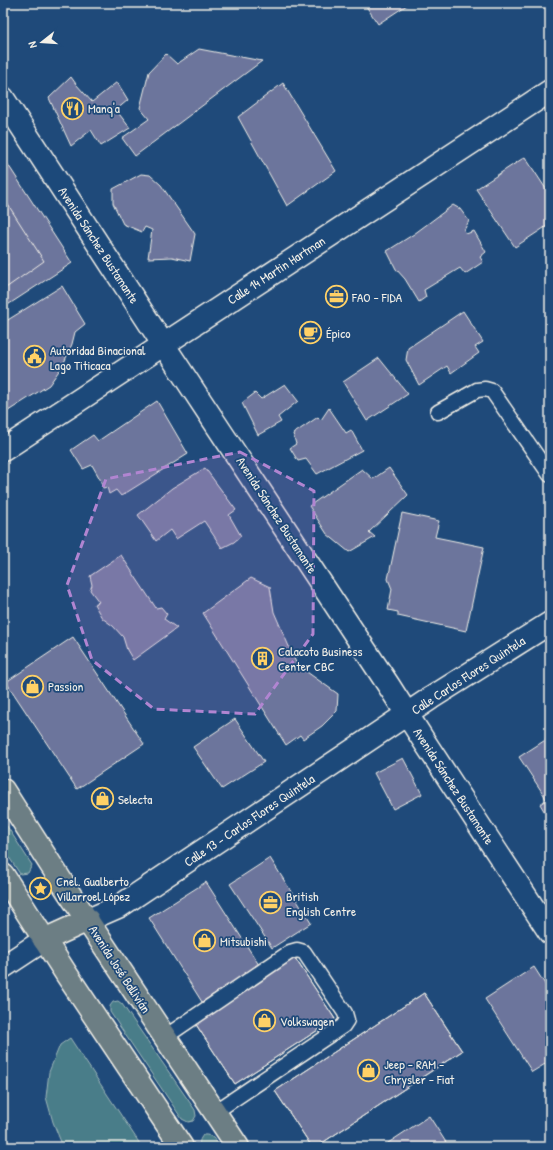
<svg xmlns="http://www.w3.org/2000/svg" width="553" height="1150" font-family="'Patrick Hand',sans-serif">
  <rect width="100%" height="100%" fill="#1f4a7a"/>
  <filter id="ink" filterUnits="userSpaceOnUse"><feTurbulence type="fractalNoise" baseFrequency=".025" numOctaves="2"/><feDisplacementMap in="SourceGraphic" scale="8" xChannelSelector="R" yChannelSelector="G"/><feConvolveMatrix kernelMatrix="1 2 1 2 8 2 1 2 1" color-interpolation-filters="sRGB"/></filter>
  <g filter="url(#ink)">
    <path fill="#4a7d89" stroke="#9fb7b8" d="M3 820 32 865 28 873 20 874 3 848Z
      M118 1001 122 1004 195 1110 196 1116 193 1121 188 1122 182 1119 110 1012V1006L113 1002Z
      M70 1038 142 1147H63L53 1122 46 1097 49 1072 60 1045Z
      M203 1135C212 1134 215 1140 220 1147H201C198 1143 200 1139 203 1135Z"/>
    <path fill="#6c749c" stroke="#f4f1e8" d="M364 3H410L378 24Z
      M199 49 262 61 135 156 122 138 149 119 140 108 149 72 166 54 177 64Z
      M71 77 76 84 92 102 117 82 128 100 116 110 130 128 101 146 91 130 71 146 49 98Z
      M283 83 336 171 287 206 238 117Z
      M3 157 72 263 3 308Z
      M525 157 550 195V224L515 247 476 189Z
      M141 174 150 175 161 185 195 234 190 261 172 257 148 258 152 230 145 227 142 232 123 224 113 203V189Z
      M5 200 44 261 3 290V202Z
      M453 205 460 209 469 221 464 230 466 234 474 231 486 252 480 257 483 262 465 274 460 268 424 290 426 297 419 302 405 279 396 269 387 251 414 234Z
      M62 286 85 324 75 332 72 344 63 365 49 385 5 413 3 409V323Z
      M463 311 483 342 475 347 479 353 451 373 447 366 419 385 406 360 408 348Z
      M379 358 408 394 367 421 343 382Z
      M285 384 298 401 278 417 281 422 258 435 242 403 255 393 261 399Z
      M157 401 188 454 121 496 116 490 109 494 107 487 103 488 100 479 92 465 83 469 71 450 93 435 98 441Z
      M329 408 346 433 351 430 362 450 317 474 306 459 298 461 290 448 296 444 293 434 318 417 321 420Z
      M205 468 236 510 229 515 241 536 234 542 222 548 204 521 176 539 170 530 156 541 138 515 172 488Z
      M389 468 408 495 369 532 375 537 349 552 327 534 309 506 362 469 373 479Z
      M402 513 439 521 435 537 484 547 466 631 398 616V612L388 610 392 589 388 579Z
      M121 555 156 608 161 607 167 614 164 619 177 628 133 660 127 650 123 637 113 626 102 618 94 604 99 602 90 590 92 585 90 576Z
      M251 578 270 587 274 612 297 665 338 694 337 711 322 726 303 739 300 735 286 745 203 613Z
      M73 637 144 744 77 789 6 682Z
      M235 719 264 762 222 789 193 747Z
      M550 737V821L540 804 546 800 544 795 519 757Z
      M403 758 422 794 393 809 374 773Z
      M270 858 311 923 272 948 230 884Z
      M206 882 259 965 202 1002 149 918Z
      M295 958 335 1019 235 1084 195 1023Z
      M295 958 335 1019 235 1084 195 1023Z
      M534 967 550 992V1061L532 1072 485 999Z
      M424 993 462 1051 316 1147H312L275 1091Z
      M424 993 462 1051 316 1147H312L275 1091Z
      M429 1116 449 1147H382Z"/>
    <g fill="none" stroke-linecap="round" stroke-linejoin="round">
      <defs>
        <path id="lane" d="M438 412 477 390 485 389 492 391 550 475
          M165 1037 290 952 297 950 304 952 345 1013 347 1020 343 1026 215 1112"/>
        <path id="street" d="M3 98 163 344 389 686 424 741 550 933
          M3 450 550 91
          M88 920 120 906 431 698 550 623"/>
        <path id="secondary" d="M3 967 44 940"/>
        <path id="primary" d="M3 790 67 890 238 1147
          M3 875 67 975 182 1147
          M44 940 88 920"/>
      </defs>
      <use href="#lane" stroke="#f4f1e8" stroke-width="17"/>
      <use href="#street" stroke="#f4f1e8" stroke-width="25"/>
      <use href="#secondary" stroke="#f4f1e8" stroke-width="25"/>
      <use href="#primary" stroke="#f4f1e8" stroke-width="25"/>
      <use href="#lane" stroke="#1f4a7a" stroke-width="14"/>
      <use href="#street" stroke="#1f4a7a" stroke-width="22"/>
      <use href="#secondary" stroke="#1f4a7a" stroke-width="22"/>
      <use href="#primary" stroke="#6c7e84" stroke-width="22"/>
    </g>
  </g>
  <path fill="#b185d1" fill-opacity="0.2" stroke="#b185d1" stroke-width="3" stroke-dasharray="8 5" stroke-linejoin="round" d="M240 452 314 491 313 634 255 714 154 709 92 660 67 585 106 479Z"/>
  <defs>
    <symbol id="restaurant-ring" viewBox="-11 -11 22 22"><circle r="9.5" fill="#1f4a7a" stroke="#ffd166" stroke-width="1.5"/><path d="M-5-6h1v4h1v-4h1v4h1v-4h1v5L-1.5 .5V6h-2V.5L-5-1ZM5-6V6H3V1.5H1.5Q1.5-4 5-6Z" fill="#ffd166"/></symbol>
    <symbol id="office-ring" viewBox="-11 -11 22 22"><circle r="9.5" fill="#1f4a7a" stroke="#ffd166" stroke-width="1.5"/><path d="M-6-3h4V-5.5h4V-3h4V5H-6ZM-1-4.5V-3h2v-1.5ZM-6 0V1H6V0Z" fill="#ffd166"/></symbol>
    <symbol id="cafe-ring" viewBox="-11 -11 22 22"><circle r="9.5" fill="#1f4a7a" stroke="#ffd166" stroke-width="1.5"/><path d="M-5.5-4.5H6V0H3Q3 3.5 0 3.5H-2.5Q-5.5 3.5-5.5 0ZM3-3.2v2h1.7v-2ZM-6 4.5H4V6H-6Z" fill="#ffd166"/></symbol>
    <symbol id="civic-ring" viewBox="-11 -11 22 22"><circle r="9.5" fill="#1f4a7a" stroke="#ffd166" stroke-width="1.5"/><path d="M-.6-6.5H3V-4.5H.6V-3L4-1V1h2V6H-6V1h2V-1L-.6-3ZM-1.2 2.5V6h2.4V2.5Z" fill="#ffd166"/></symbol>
    <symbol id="building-ring" viewBox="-11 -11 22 22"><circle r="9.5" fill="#1f4a7a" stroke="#ffd166" stroke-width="1.5"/><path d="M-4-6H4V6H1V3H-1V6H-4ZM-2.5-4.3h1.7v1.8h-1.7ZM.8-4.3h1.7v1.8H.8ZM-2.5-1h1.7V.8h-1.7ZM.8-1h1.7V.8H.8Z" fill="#ffd166"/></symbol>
    <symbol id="shop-ring" viewBox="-11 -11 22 22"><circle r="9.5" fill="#1f4a7a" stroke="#ffd166" stroke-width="1.5"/><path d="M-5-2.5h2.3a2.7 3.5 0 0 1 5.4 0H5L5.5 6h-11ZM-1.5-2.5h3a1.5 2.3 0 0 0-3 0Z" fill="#ffd166"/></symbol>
    <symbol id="sight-ring" viewBox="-11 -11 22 22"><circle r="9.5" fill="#1f4a7a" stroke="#ffd166" stroke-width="1.5"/><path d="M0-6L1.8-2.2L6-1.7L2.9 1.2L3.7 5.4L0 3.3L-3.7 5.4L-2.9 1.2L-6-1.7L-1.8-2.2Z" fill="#ffd166"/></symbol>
  </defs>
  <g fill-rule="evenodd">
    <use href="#restaurant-ring" x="60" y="96" width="25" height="25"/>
    <use href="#office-ring" x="324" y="284" width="25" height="25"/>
    <use href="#cafe-ring" x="298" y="320" width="25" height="25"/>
    <use href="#civic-ring" x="22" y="344" width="25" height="25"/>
    <use href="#building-ring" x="250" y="646" width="25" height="25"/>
    <use href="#shop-ring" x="20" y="674" width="25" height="25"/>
    <use href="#shop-ring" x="90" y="786" width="25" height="25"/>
    <use href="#sight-ring" x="28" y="876" width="25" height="25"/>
    <use href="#office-ring" x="258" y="890" width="25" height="25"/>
    <use href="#shop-ring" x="192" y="928" width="25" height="25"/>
    <use href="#shop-ring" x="252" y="1008" width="25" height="25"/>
    <use href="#shop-ring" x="356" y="1058" width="25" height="25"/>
  </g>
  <g text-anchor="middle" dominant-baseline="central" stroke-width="3.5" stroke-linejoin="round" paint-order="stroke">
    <g font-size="13" fill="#f4f1e8" stroke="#1f4a7a" text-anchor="start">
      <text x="88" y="108">Manq'a</text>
      <text x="352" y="297">FAO - FIDA</text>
      <text x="326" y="333">Épico</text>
      <text x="50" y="350">Autoridad Binacional<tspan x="50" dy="15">Lago Titicaca</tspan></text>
      <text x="278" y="651">Calacoto Business<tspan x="278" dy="15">Center CBC</tspan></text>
      <text x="48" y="686">Passion</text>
      <text x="118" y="799">Selecta</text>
      <text x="56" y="881">Cnel. Gualberto<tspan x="56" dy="15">Villarroel López</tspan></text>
      <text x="286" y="896">British<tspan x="286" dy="15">English Centre</tspan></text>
      <text x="220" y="941">Mitsubishi</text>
      <text x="280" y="1021">Volkswagen</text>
      <text x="384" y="1064">Jeep - RAM -<tspan x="384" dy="15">Chrysler - Fiat</tspan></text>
    </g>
    <g font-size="13" fill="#f4f1e8" stroke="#1f4a7a">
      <text transform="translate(99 245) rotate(57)">Avenida Sánchez Bustamante</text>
      <text transform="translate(276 270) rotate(-33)">Calle 14 Martin Hartman</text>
      <text transform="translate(277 515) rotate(57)">Avenida Sánchez Bustamante</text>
      <text transform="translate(468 675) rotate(-33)">Calle Carlos Flores Quintela</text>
      <text transform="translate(454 786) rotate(57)">Avenida Sánchez Bustamante</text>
      <text transform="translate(249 820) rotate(-34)">Calle 13 - Carlos Flores Quintela</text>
      <text transform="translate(120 969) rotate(57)">Avenida José Ballivián</text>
    </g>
  </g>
  <rect width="553" height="1150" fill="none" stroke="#1f4a7a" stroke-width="16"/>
  <rect x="8" y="8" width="537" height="1134" fill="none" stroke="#f4f1e8" stroke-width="1.5" filter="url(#ink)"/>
  <g transform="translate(42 42) rotate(253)" stroke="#1f4a7a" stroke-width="3" paint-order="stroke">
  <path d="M0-3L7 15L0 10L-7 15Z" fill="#f4f1e8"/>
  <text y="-6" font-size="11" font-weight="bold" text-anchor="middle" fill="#f4f1e8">N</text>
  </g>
</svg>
